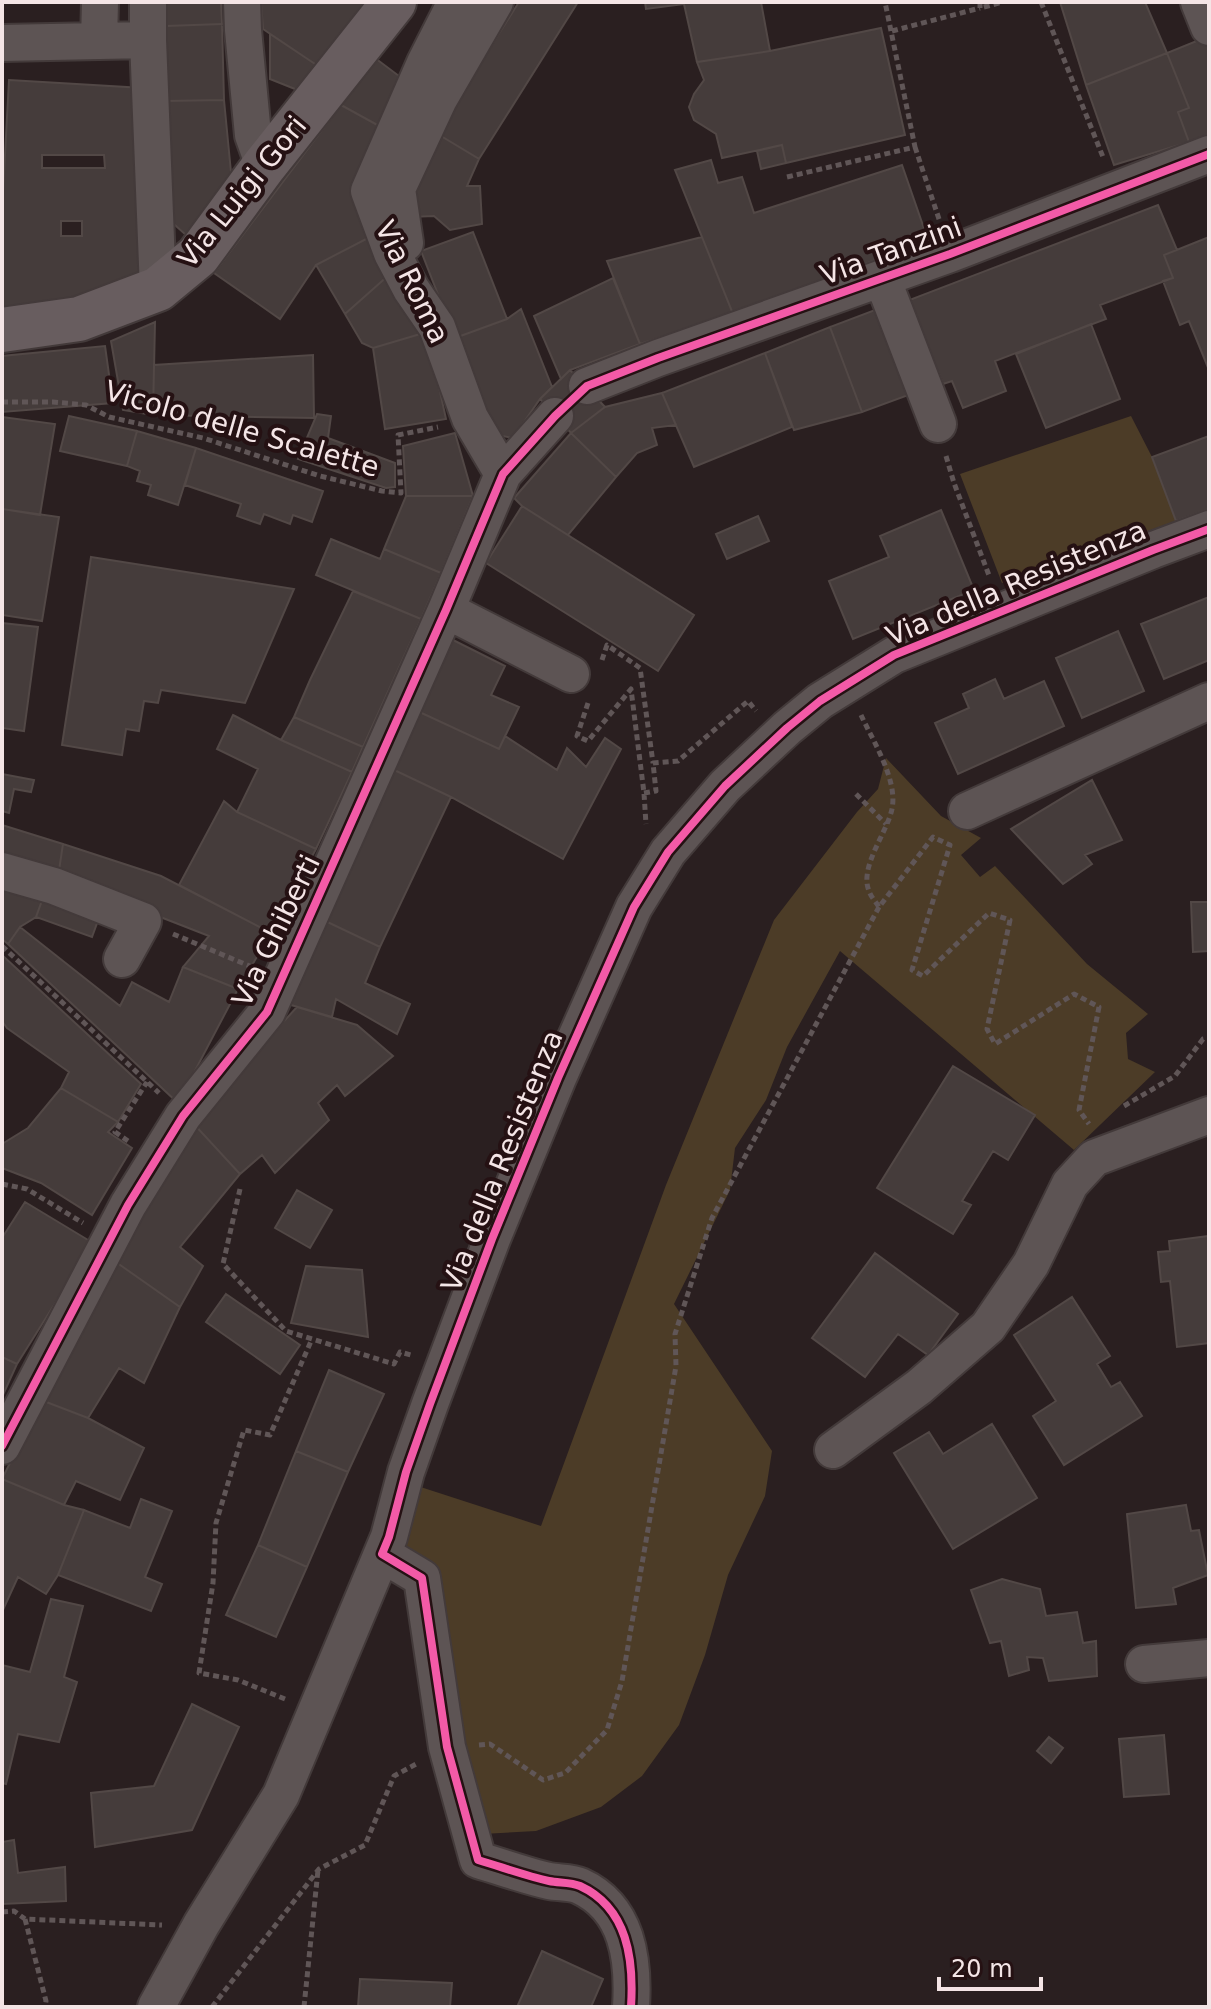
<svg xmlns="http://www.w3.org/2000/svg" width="1211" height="2009" font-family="'DejaVu Sans',sans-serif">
  <rect width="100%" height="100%" fill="#2a1f20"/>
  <path fill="#4c3c27" d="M1131 416 1152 457 1176 521 1002 583 960 474Z
    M886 758 941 816 981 838 961 855 980 877 995 866 1087 964 1148 1014 1126 1033 1128 1059 1155 1072 1074 1150 840 951 787 1047 766 1100 735 1148 730 1190 674 1304 772 1451 765 1496 728 1575 705 1655 679 1725 642 1776 601 1807 536 1831 482 1834 434 1593 385 1544 399 1480 541 1526 666 1185 774 920 857 812 878 789Z"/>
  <path fill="#453c3b" stroke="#524846" stroke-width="2" fill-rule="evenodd" d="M166 2H221L222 24 166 26Z
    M261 2H369L321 68 263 29Z
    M519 2H578L479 159 436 133Z
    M645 2H761L770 51 697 62 684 4 646 9Z
    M1060 2H1145L1167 53 1086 85Z
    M222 24 224 100 165 101 166 26Z
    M881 28 905 135 786 163 782 145 722 158 716 134 694 120 689 107 694 94 704 80 697 62 770 51Z
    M270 34 321 68 300 91 270 79Z
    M1209 36V134L1189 142 1178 112 1189 108 1167 53Z
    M1167 53 1189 108 1178 112 1189 142 1114 165 1086 85Z
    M375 58 399 76 381 127 341 105Z
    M9 80 143 88 146 277 71 305 2 312V211ZM42 155H104L105 168H42ZM61 221H82V236H61Z
    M224 100 233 193 187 236 165 216V101Z
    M341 105 381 127 351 191 372 236 316 265 280 319 214 273Z
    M436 133 479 159 467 186H480L482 224 450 230 434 216 410 217 409 180Z
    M782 145 786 163 761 169 757 151Z
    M711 160 718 183 742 177 754 213 902 165 928 240 733 314 675 170Z
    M1158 205 1177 250 1164 255 1173 278 1100 305 1106 319 995 361 1006 391 963 408 952 381 943 384 938 371 926 376 899 304Z
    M473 232 507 319 455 338 421 251Z
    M372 236 390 274 345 314 316 265Z
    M702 237 733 314 640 344 607 261Z
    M1209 237V370L1189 321 1180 325 1163 281 1173 278 1164 255Z
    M390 274 427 332 373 348 362 343 345 314Z
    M613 278 640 344 570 370 561 379 534 316Z
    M883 307 914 393 862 412 830 327Z
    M521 309 552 387 540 399 513 438 493 434 455 338 507 319Z
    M155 322 153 415 123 410 111 341Z
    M1091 324 1120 399 1046 428 1016 354Z
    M830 327 862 412 794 430 765 353Z
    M427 332 446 419 385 429 373 348Z
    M105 346 113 403 2 412V356Z
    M765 353 792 427 694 467 662 393Z
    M313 355 314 418 153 415 154 365Z
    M570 370 605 407 571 433 540 399Z
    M662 393 676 425 652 428 657 445 637 453 616 477 571 433 605 407Z
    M317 414 331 416 328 438 395 463V487L386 488 298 459Z
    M69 416 137 431 127 466 60 451Z
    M2 417 55 424 40 515 2 509Z
    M137 431 196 448 178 505 148 495 151 485 137 481 140 471 127 466Z
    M455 433 473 496H406L403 446Z
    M571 433 616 477 568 535 522 506 514 498Z
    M1209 436V509L1176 521 1152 457Z
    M196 448 323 491 312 522 293 515 290 524 264 514 260 524 237 516 241 504 185 485Z
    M406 496H473L441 573 384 549Z
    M522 506 694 615 658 671 486 563Z
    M2 509 59 517 42 621 2 615Z
    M941 510 974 590 853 639 829 581 889 557 880 536Z
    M758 516 769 541 727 559 716 534Z
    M331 539 380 559 384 549 441 573 421 619 316 575Z
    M91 557 294 589 245 703 161 690 158 703 144 701 139 731 126 729 122 755 62 745Z
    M353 591 421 619 363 747 294 717 310 680Z
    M1209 597V660L1164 679 1141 624Z
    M2 623 38 627 24 731 2 728Z
    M1118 631 1144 691 1082 718 1056 658Z
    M447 637 505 666 491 695 519 707 499 749 413 709Z
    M995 679 1004 699 1044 681 1064 726 958 774 935 723 969 708 963 694Z
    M413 709 499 749 505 736 557 770 567 748 586 767 605 738 621 749 563 859 451 797 390 768Z
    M233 715 281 740 352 772 316 849 237 812 258 769 217 749Z
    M294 717 363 747 352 772 281 740Z
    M390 768 451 797 380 947 319 918Z
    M2 774 34 780 31 792 14 789 9 813 2 811Z
    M1092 780 1122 840 1085 855 1092 864 1063 884 1011 829Z
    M224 801 237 812 316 849 271 933 179 885Z
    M2 825 63 844 58 877 2 865Z
    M63 844 161 876 271 933 238 989 183 967 209 936 58 877Z
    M2 882 44 895 36 917 20 927 8 944 2 939Z
    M44 895 100 915 92 937 36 917Z
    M1191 902H1209V951L1193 952Z
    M319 918 380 947 365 983 410 1004 397 1034 336 999 332 1017 281 1002Z
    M20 927 120 1006 132 982 169 1002 183 967 238 989 178 1103 8 944Z
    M2 955 141 1084 118 1122 61 1088 69 1072 7 1028 2 1021Z
    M297 1007 357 1025 393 1056 345 1096 337 1085 318 1103 329 1120 275 1173 262 1155 240 1174 192 1122Z
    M953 1066 1035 1115 1008 1160 993 1151 962 1201 971 1205 953 1234 877 1188Z
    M61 1088 118 1122 108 1132 132 1148 92 1215 41 1183 2 1168V1144L28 1128Z
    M192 1122 240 1174 180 1247 203 1266 180 1307 113 1260Z
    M297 1190 332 1210 310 1248 275 1228Z
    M25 1202 93 1243 17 1364 2 1357V1238Z
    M1209 1236V1343L1177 1347 1170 1281 1161 1282 1158 1252 1170 1251 1169 1241Z
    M875 1253 958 1314 928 1355 898 1334 865 1377 812 1338Z
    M113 1260 180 1307 144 1383 119 1368 88 1418 41 1400Z
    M306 1266 362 1270 368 1337 291 1323Z
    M226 1294 300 1345 280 1374 206 1322Z
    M1072 1297 1110 1356 1097 1364 1111 1387 1120 1382 1142 1416 1064 1465 1033 1416 1056 1401 1014 1335Z
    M2 1357 17 1364 2 1397Z
    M329 1370 384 1394 348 1472 296 1451Z
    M41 1400 88 1418 144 1448 120 1500 76 1481 64 1505 2 1479Z
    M992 1424 1037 1498 953 1549 894 1453 929 1432 943 1454Z
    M296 1451 348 1472 307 1567 258 1545Z
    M2 1479 64 1505 84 1510 58 1575 46 1594 18 1577 2 1612Z
    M141 1499 172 1511 145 1577 162 1584 151 1611 58 1575 84 1510 130 1528Z
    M1186 1505 1191 1531 1199 1530 1208 1575 1173 1588 1176 1604 1136 1608 1127 1514Z
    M258 1545 307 1567 276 1637 226 1615Z
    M1002 1579 1040 1589 1046 1616 1077 1612 1083 1643 1096 1641 1097 1676 1049 1681 1043 1658 1027 1657 1029 1670 1009 1676 1001 1641 990 1643 971 1590Z
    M51 1599 83 1606 64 1677 77 1682 59 1742 18 1734 6 1784 2 1783V1665L30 1672Z
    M192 1704 239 1727 192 1830 95 1847 91 1793 154 1786Z
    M1164 1735 1169 1794 1124 1797 1119 1739Z
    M1049 1737 1063 1748 1051 1763 1037 1751Z
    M14 1840 18 1873 65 1867 66 1901 2 1904V1842Z
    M542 1951 603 1979 591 2007H517Z
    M360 1979 452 1983 450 2007H358Z"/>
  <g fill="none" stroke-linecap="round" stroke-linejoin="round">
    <defs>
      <path id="street" d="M148 2V40L158 289
        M242 2 243 30 253 135 264 166
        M456 2 425 63 369 191 392 253 411 289 437 327 470 418 503 474
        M1199 2 1209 27
        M99 41 100 2
        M2 43 148 40
        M405 243 397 189 439 99 495 2
        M882 278 938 424
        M587 386 658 358 950 254 1209 154
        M446 610 571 674
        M967 811 1209 701
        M2 871 54 886 143 921 122 959
        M2 1446 128 1205 183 1116 267 1012 446 610 503 474 555 416
        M833 1450 919 1387 988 1327 1031 1264 1070 1184 1094 1158 1209 1115
        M1144 1664 1209 1658
        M156 2007 201 1925 281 1795 389 1537
        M631 2007C634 1960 628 1908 580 1886 571 1882 559 1883 549 1881 526 1876 502 1867 478 1860L447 1747 422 1578 382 1554 389 1537 406 1472 430 1404 492 1239 558 1078 634 907 668 852 725 786 787 728 820 701 894 655 1153 550 1209 529"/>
      <path id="secondary" d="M2 330 79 319 158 289 198 256 264 166 394 2"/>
    </defs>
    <use href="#street" stroke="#433a3a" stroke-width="40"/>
    <use href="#secondary" stroke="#433a3a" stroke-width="48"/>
    <path stroke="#605657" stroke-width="5" stroke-dasharray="6 4" stroke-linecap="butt" d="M980 2V8L1003 2
      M1041 2 1103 157
      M892 31 980 8
      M915 147 940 222
      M787 177 915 147 885 2
      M2 402H53L86 405 109 417 203 438 320 476 382 491 401 493 398 435 438 427
      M946 456 954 483 990 578
      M602 660 607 645 640 668 653 763
      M588 703 577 736 588 741 631 689 644 793 646 824
      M861 715C873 741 898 780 892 809 887 833 859 867 869 891 871 897 876 902 879 907L933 837 950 845 912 970 923 976 989 913 1010 920 987 1029 995 1044 1074 994 1099 1007 1079 1110 1089 1124
      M644 793 656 791 653 763 678 761 748 701 756 711
      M856 794 886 824
      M173 934 252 967
      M2 946 159 1093
      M1124 1106 1175 1076 1203 1039 1209 1038
      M128 1141 115 1132 147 1082
      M2 1184 27 1189 83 1223
      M240 1189 223 1264 286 1331 394 1364 400 1352 411 1355
      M285 1699 238 1680 199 1673 213 1583 216 1523 244 1430 270 1435 312 1339
      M479 1745 490 1744 543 1780 565 1773 607 1730 622 1681 676 1366 675 1334 712 1218 879 907
      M2 1912 14 1911 25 1919 162 1925
      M25 1919 46 2001 45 2007
      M212 2007 319 1869 365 1845 394 1776 418 1763
      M304 2007 318 1870"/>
    <use href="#street" stroke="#5d5454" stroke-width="36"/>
    <use href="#secondary" stroke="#685d5f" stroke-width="44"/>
    <defs>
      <path id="cycleway" d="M2 1446 128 1205 183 1116 267 1012 446 610 503 474 555 416 587 386 658 358 950 254 1209 154
        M631 2007C634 1960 628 1908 580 1886 571 1882 559 1883 549 1881 526 1876 502 1867 478 1860L447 1747 422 1578 382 1554 389 1537 406 1472 430 1404 492 1239 558 1078 634 907 668 852 725 786 787 728 820 701 894 655 1153 550 1209 529"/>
    </defs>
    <use href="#cycleway" stroke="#251113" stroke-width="13"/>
    <use href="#cycleway" stroke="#f35aa7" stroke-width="8"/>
  </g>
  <g text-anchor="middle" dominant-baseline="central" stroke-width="8" stroke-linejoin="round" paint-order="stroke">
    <g font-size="28" fill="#f4e5e6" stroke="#251113">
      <text transform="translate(242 192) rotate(-51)">Via Luigi Gori</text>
      <text transform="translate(891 251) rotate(-20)">Via Tanzini</text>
      <text transform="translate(412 282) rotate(64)">Via Roma</text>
      <text transform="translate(242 429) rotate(16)">Vicolo delle Scalette</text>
      <text transform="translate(1016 583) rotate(-23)">Via della Resistenza</text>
      <text transform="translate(276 931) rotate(-64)">Via Ghiberti</text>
      <text transform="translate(502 1161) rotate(-68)">Via della Resistenza</text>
    </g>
  </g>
  <rect width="1211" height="2009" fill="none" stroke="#f4e5e6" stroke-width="8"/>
  <path d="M939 1977v12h102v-12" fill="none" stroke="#f4e5e6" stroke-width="4"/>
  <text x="951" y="1977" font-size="24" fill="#f4e5e6" stroke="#251113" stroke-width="6" paint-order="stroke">20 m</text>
</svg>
